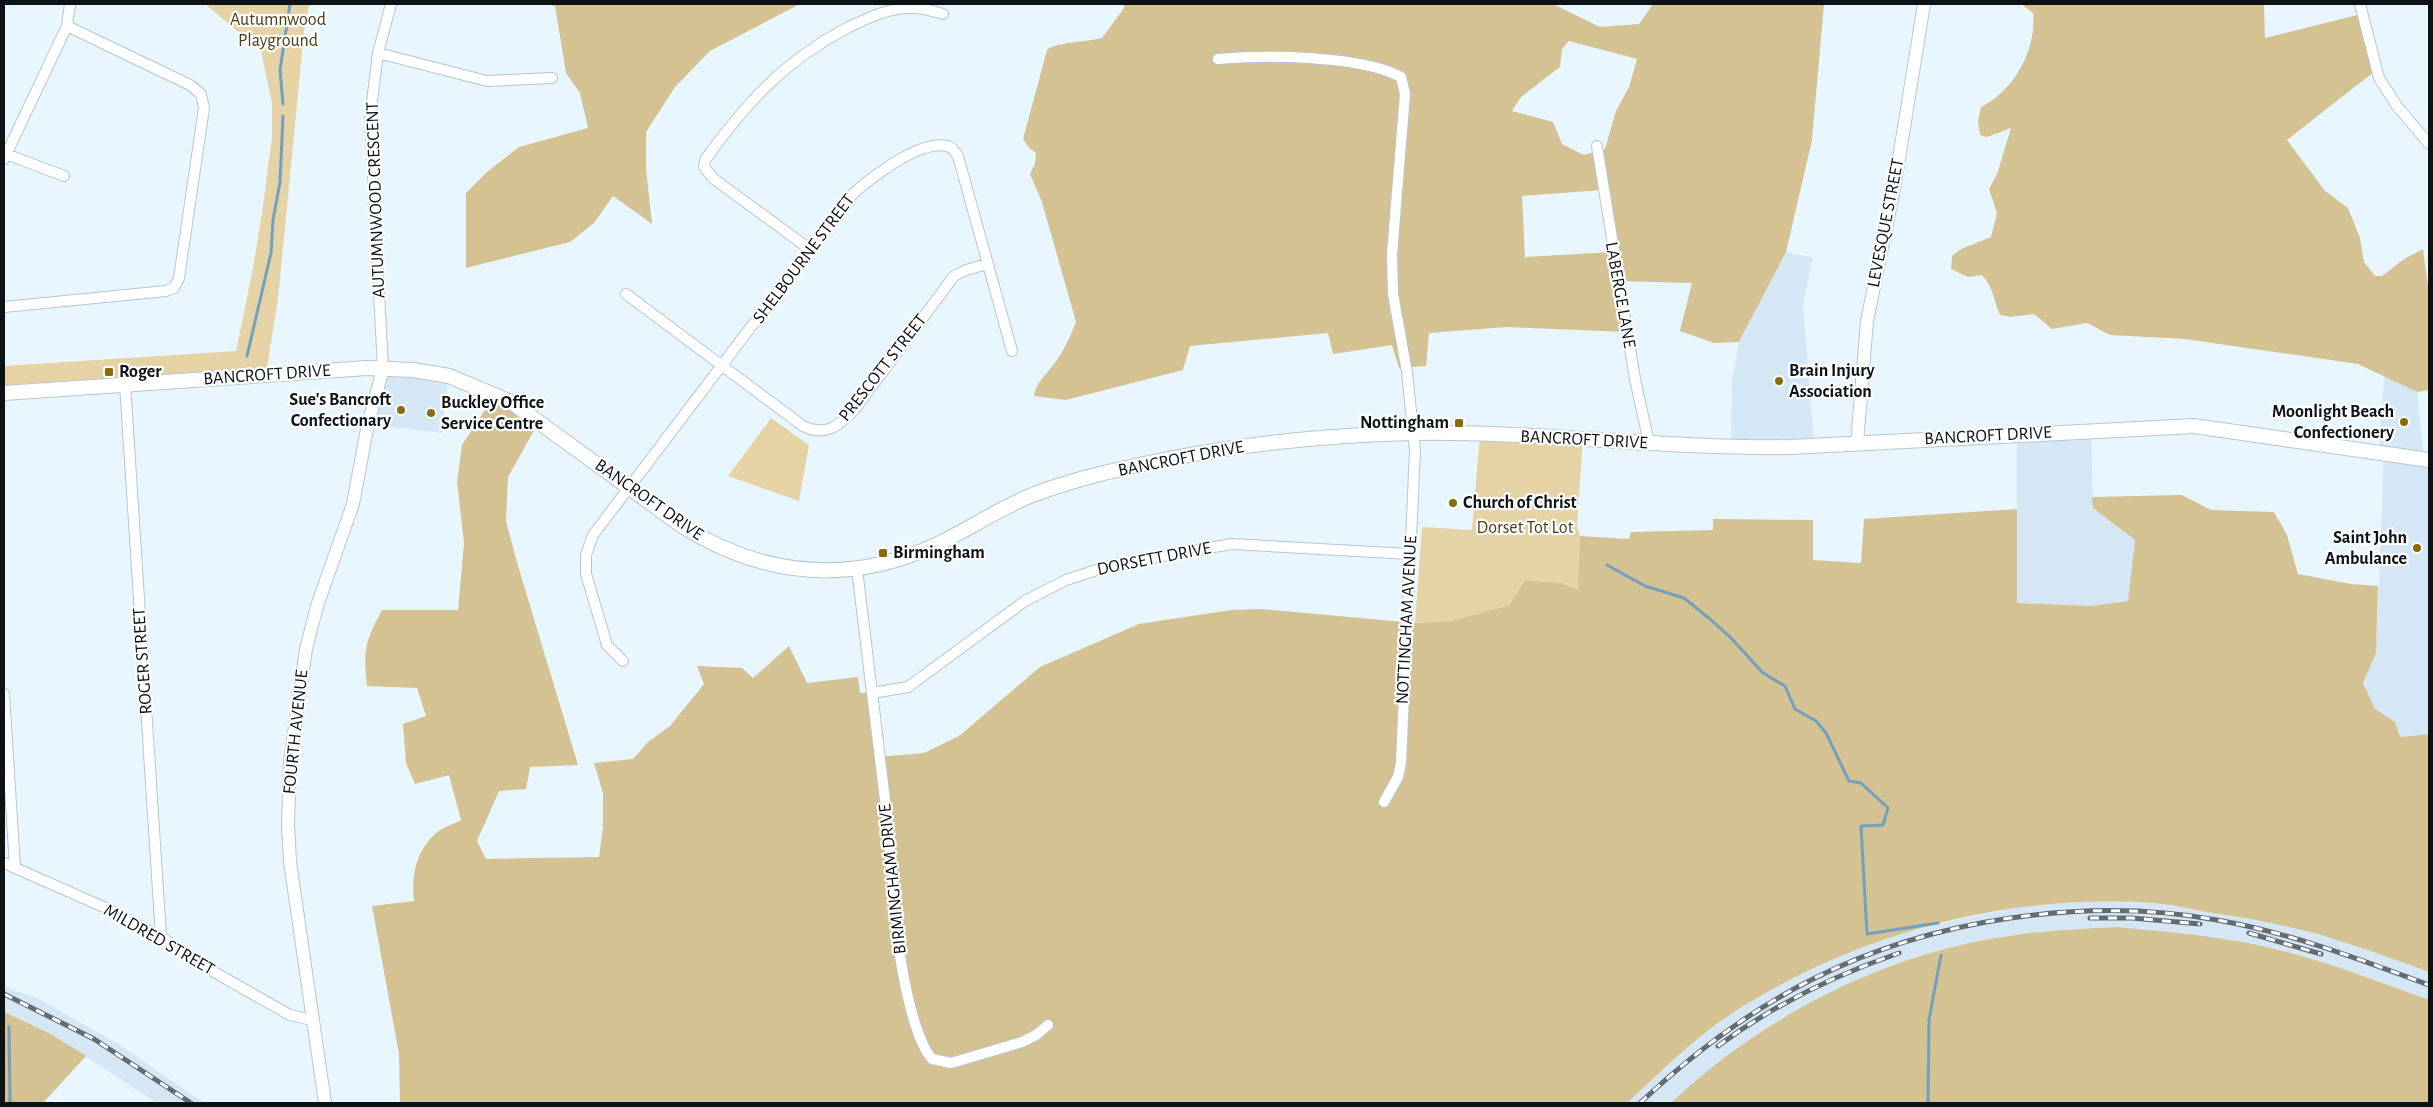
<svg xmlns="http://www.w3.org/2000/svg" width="2433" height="1107" font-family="'Alegreya Sans',sans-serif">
  <rect width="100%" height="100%" fill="#e8f6ff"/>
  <path fill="#d5e7f4" d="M1786 252 1813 258 1803 303 1814 444 1731 446 1732 382 1739 342Z
    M383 370 448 376 442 433 368 424Z
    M2384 376 2417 392 2424 459H2429V734L2400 737 2394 722 2375 709 2363 683 2376 653 2384 454 2379 453Z
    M2091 430 2093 508 2135 540 2128 601 2090 606 2017 603V434Z
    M2095 901 2153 903 2215 913 2284 925 2343 941 2429 972V1000L2367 977 2279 950 2236 941 2118 927 2052 930 2007 936 1958 947 1831 992 1783 1017 1738 1047 1671 1103H1627L1690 1045 1731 1014 1774 988 1842 955 1897 935 1960 919 2030 905Z
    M4 986 37 998 120 1045 204 1103H157L51 1034 4 1012Z"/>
  <path fill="#e6d3a5" d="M205 4H310L305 22 278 299 266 374 4 392V366L236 351 253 268 262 213 272 137V103L261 51Z
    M771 418 809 445 799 501 728 476Z
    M1480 433 1583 439 1577 527 1580 536 1579 589 1561 583 1525 580 1509 605 1451 621 1415 623 1422 527 1472 530Z"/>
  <path fill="#d5c292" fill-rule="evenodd" d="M547 4H800L710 51 675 87 646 132V168L652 224 613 196 594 223 570 242 466 268V193L487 172 519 147 588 128 580 93 566 73 555 6Z
    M1124 4H1553L1600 27 1639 24 1653 4H1824L1812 140 1786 252 1739 342 1714 343 1680 331 1692 283 1618 281 1626 332 1507 327 1429 333 1426 366 1399 368 1392 345 1333 354 1328 333 1190 346 1183 370 1066 400 1034 396C1037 381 1045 376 1054 364 1064 351 1070 337 1076 322L1042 202 1030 174 1035 164 1036 153 1029 148 1023 139 1047 50C1057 42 1086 42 1102 38L1124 8ZM1569 41 1637 59 1629 87 1616 111 1605 149 1584 155 1562 144 1553 122 1512 111 1521 97 1560 67 1562 49ZM1602 190 1612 252 1525 257 1522 196Z
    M2021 4H2264L2265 38 2361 14 2375 71 2287 140 2325 191 2348 208 2360 238 2364 262 2375 276H2382L2404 259 2423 249 2429 294V390L2417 392 2358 364 2185 339 2110 335 2087 323 2052 329 2034 314 2011 317 2000 315C1993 299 1994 288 1982 275L1968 277 1951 269 1952 256 1961 249 1991 237 1997 213 1989 189 1997 174 2011 128 1987 137 1980 135 1978 121 1981 107C2014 91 2037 49 2033 13Z
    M496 393 540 420 508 477 506 521 516 559 578 765 530 767 526 789 499 791 477 841 486 859 599 857 603 827V793L594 763 633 759 648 742 670 726 704 684 697 666 742 668 753 678 789 646 807 683 858 677 860 693 870 692 879 757 924 753 959 736 1040 667 1139 624 1231 610 1261 609 1415 623 1451 621 1509 605 1525 580 1561 583 1578 589 1580 536 1629 539 1631 532 1713 530V519L1813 520V560L1861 563 1864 519 2017 509V603L2090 606 2128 601 2135 540 2093 508 2092 497 2182 495 2211 510 2274 512 2287 535 2298 574 2351 584 2378 586 2376 653 2363 683 2375 709 2395 722 2400 737 2429 734V972C2401 962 2372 951 2343 942 2299 927 2253 919 2207 912 2189 909 2170 904 2151 903 2007 893 1854 934 1733 1013 1694 1038 1661 1072 1627 1103H400L399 1054 372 906 414 901C411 875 416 851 436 833 443 827 454 824 461 820L449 775 415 784 406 763 403 724 426 716 417 688 367 686C363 650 365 642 382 610H458L464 543 457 482 462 445Z
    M2118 927C2157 931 2197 934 2236 941 2302 952 2366 977 2429 1000V1103H1671C1763 1016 1883 954 2009 936 2045 930 2081 929 2118 927Z
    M4 1012 51 1034 86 1056 43 1103H4Z"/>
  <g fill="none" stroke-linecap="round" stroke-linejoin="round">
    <path stroke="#73a0be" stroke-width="3" d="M283 104 280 70 290 4
      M247 356 271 253 273 220 280 182 283 116
      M1607 565 1645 586 1684 598 1710 619 1731 638 1763 673 1785 686 1795 709 1816 721 1826 733 1849 781 1861 783 1888 808 1883 825 1861 826 1867 934 1938 923
      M9 1027 10 1103
      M1928 1103 1929 1020 1941 955"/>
    <defs>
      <path id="minor" d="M2360 4 2379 78 2397 106 2429 144
        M378 53 487 81 552 78
        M1218 59C1265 55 1360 55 1401 77L1405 94 1392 254 1393 294 1407 372 1415 450 1401 763 1398 777 1384 802
        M1597 146 1635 379 1649 443
        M6 154 64 176
        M4 159 67 26 70 4
        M811 250 714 179 704 167 705 160C746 103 785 60 849 27 868 18 888 8 910 8 922 7 932 11 943 14
        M626 294 803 426C826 437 839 426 855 409L954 276 966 270 987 264
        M4 307 166 291 174 288 179 278 204 108 201 94 190 85 67 26
        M383 369 370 118 378 53 391 4
        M125 384 161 937
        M857 569 886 808 899 949C903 977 914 1038 932 1059L951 1063 1022 1042 1036 1035 1048 1025
        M623 661 607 645 586 574V555L593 535 848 199C866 180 926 134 952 148L958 156 1012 351
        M872 693 908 687 1025 601 1066 580 1115 564 1232 544 1410 554
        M4 694 15 867
        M4 863 108 909 161 937 214 972 290 1015 312 1020"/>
      <path id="tertiary" d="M1857 443 1867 321 1894 189 1924 4
        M325 1103 290 862 288 825 290 761 306 649 317 606 353 504 368 424 383 369"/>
      <path id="secondary" d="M4 393 367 368 413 370 449 376 511 402 682 526C764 577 850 585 938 544 971 528 1001 507 1035 494 1077 478 1123 468 1168 459 1248 443 1331 435 1413 433 1539 431 1664 449 1791 447L2194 426 2429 460"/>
    </defs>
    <use href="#minor" stroke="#b6c6d1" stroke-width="12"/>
    <use href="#tertiary" stroke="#b6c6d1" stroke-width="14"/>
    <use href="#secondary" stroke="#b6c6d1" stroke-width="16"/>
    <use href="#minor" stroke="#fff" stroke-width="10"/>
    <use href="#tertiary" stroke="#fff" stroke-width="12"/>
    <use href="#secondary" stroke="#fff" stroke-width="14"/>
    <defs>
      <path id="rail" d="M2090 918H2132L2200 924
        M2249 933 2321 954
        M4 994 94 1039 191 1103
        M1718 1046C1772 1006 1835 975 1899 953
        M1640 1103C1692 1054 1749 1011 1813 979 1932 919 2086 896 2217 920 2291 933 2359 959 2429 985"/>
    </defs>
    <use href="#rail" stroke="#636c72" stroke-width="5"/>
    <use href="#rail" stroke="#fff" stroke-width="3" stroke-dasharray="9" stroke-linecap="butt"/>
  </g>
  <g fill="#896b09" stroke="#fff" stroke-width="2">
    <rect x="104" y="367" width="10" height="10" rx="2.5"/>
    <circle cx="1779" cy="381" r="5"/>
    <circle cx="401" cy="410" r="5"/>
    <circle cx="431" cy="413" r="5"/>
    <circle cx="2404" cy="422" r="5"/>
    <rect x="1454" y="418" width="10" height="10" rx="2.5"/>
    <circle cx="1453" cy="503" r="5"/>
    <circle cx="2417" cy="548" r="5"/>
    <rect x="878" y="548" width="10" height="10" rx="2.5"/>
  </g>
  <g text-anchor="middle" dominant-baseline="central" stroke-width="4.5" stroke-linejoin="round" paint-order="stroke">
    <g font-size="18" fill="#4a3c16" stroke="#fff">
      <text x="278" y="20">Autumnwood<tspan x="278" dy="21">Playground</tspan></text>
      <text x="1525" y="528">Dorset Tot Lot</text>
    </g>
    <g font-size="18" fill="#0c1215" stroke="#fff">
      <text transform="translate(376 200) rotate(-92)">AUTUMNWOOD CRESCENT</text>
      <text transform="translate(1886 223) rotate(-79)">LEVESQUE STREET</text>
      <text transform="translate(804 259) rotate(-53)">SHELBOURNE STREET</text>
      <text transform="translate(1620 295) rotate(80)">LABERGE LANE</text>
      <text transform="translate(883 368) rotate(-52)">PRESCOTT STREET</text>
      <text transform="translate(267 375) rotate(-4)">BANCROFT DRIVE</text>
      <text transform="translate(1988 436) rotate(-3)">BANCROFT DRIVE</text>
      <text transform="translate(1584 440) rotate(3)">BANCROFT DRIVE</text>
      <text transform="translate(1181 459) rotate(-11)">BANCROFT DRIVE</text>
      <text transform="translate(649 500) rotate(35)">BANCROFT DRIVE</text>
      <text transform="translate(1154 559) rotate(-11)">DORSETT DRIVE</text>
      <text transform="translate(1407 620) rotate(-87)">NOTTINGHAM AVENUE</text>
      <text transform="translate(143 661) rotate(-94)">ROGER STREET</text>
      <text transform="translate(296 732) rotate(-84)">FOURTH AVENUE</text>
      <text transform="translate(893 879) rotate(-96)">BIRMINGHAM DRIVE</text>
      <text transform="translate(159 940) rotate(30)">MILDRED STREET</text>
    </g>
    <g font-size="18" font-weight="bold" fill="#0c1215" stroke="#fff" text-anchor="start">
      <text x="1789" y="371">Brain Injury<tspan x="1789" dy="21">Association</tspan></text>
      <text x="119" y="372">Roger</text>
      <text x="391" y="400" text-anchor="end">Sue's Bancroft<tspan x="391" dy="21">Confectionary</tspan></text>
      <text x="441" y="403">Buckley Office<tspan x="441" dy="21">Service Centre</tspan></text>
      <text x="2394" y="412" text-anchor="end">Moonlight Beach<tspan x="2394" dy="21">Confectionery</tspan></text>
      <text x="1449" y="423" text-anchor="end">Nottingham</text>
      <text x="1463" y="503">Church of Christ</text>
      <text x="2407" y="538" text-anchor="end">Saint John<tspan x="2407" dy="21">Ambulance</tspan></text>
      <text x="893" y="553">Birmingham</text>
    </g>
  </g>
  <rect width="2433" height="1107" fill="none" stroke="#0c1215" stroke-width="10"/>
</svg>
